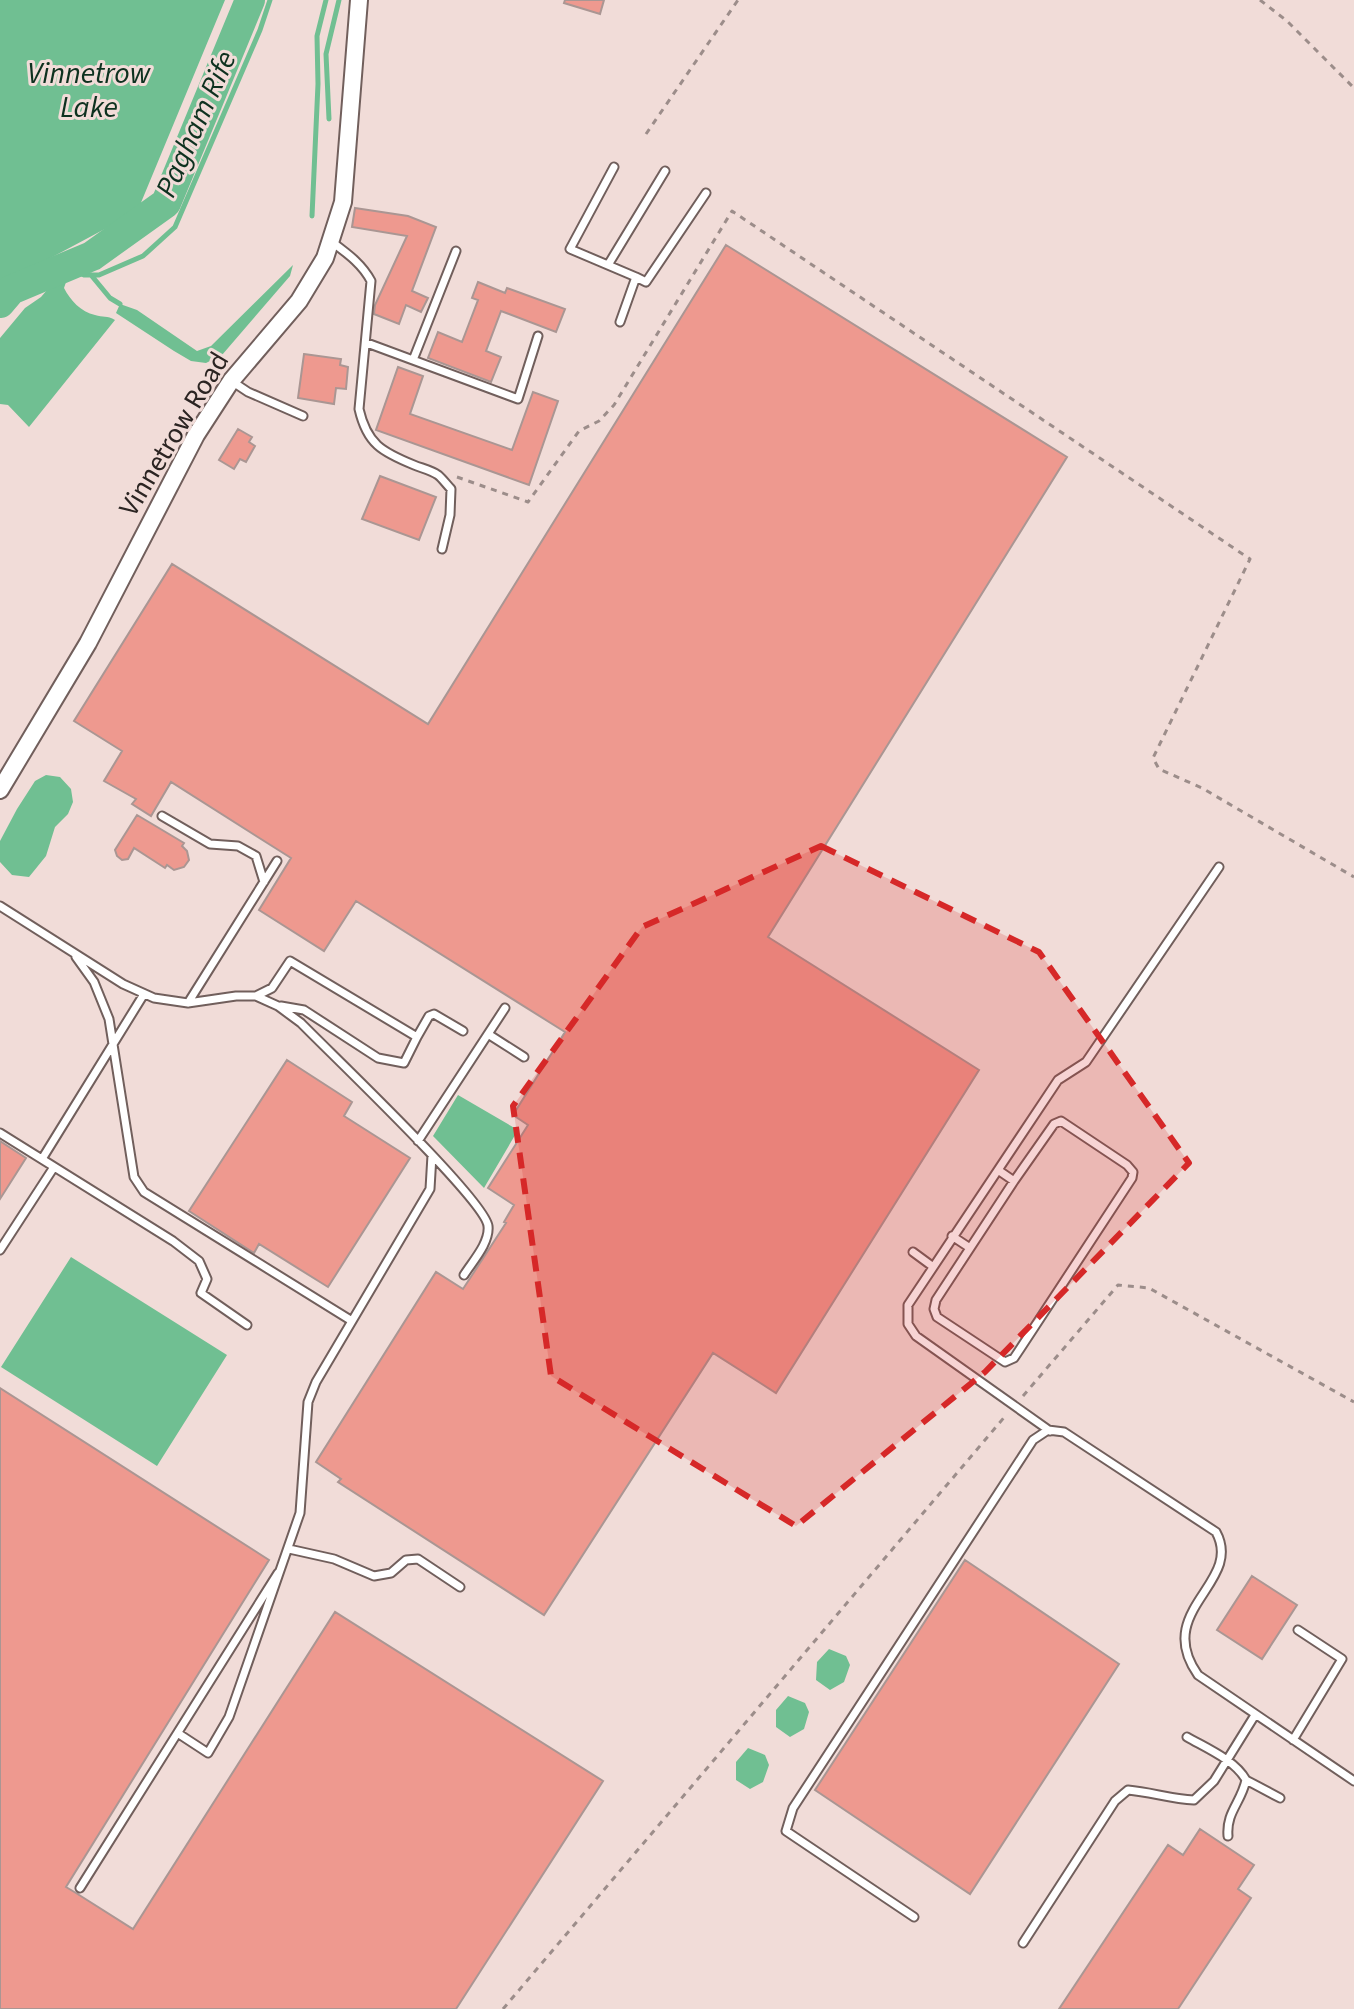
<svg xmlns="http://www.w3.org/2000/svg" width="1354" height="2009" font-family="'Source Sans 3',sans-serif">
  <rect width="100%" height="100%" fill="#f1dcd8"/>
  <path fill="#70bf92" d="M0 0H225L140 205 131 215 0 285Z
    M293 265 290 276 222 355 206 363 191 361 174 351 116 313 120 304 137 310 197 351 211 346Z
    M66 267 68 276 64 288C70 300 81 312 95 315 103 318 107 315 115 320L29 427 8 405 0 404V338L25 308 41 297 54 282 47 274Z
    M46 775 60 777 71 789 73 802 68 814 55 827 46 856 29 877 12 875 0 862V841L17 809 35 781Z
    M458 1095 518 1130 484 1188 433 1136Z
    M71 1257 227 1355 157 1466 1 1367Z
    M829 1649 846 1656 850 1665 844 1682 830 1690 816 1680 817 1662Z
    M788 1696 805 1703 809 1712 804 1729 790 1737 776 1727V1710Z
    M748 1748 765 1755 769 1765 763 1782 750 1789 736 1780V1762Z"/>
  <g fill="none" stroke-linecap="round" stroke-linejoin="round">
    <path stroke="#70bf92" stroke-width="5" d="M329 119 326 54 339 0
      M312 216 318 84 317 36 326 0
      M66 267 84 275H99L143 256 175 227 260 30 270 0
      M91 275 110 298 120 304"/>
    <path stroke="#70bf92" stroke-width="30" d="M0 303 11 290 92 256 166 203 250 0"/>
  </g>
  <path fill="#ee998f" stroke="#aa9693" stroke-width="2" d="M565 0H604L600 14 564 3Z
    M355 208 408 216 436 227 412 291 428 298 421 312 406 305 399 324 374 314 375 305 407 236 352 227Z
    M726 245 1067 457 768 937 979 1070 776 1393 713 1353 544 1615 338 1482 341 1479 316 1462 436 1272 463 1289 506 1223 504 1222 514 1205 488 1188 528 1125 513 1115 565 1032 356 901 324 951 259 910 291 858 171 782 151 816 132 804 136 799 104 781 122 751 74 721 172 564 428 724Z
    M478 282 505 293 507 288 565 309 556 332 501 311 486 351 501 357 491 382 428 358 438 332 462 342 478 300 472 298Z
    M304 354 341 359 340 365 348 367 346 389 336 388 334 404 298 398Z
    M398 367 423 376 410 414 512 450 533 392 558 401 529 485 376 430Z
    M238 429 252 437 249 442 255 446 246 462 240 459 234 469 219 460Z
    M380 476 436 497 419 540 362 519Z
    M137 815 184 843 182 846 187 851 189 860 184 867 174 870 167 865 165 868 134 848 128 859 122 860 117 856 115 850Z
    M287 1060 352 1102 344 1116 410 1158 328 1287 259 1244 254 1253 189 1211Z
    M0 1141 26 1158 0 1199Z
    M0 1388 269 1560 66 1887 76 1893 133 1929 335 1612 603 1781 456 2009H0Z
    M965 1560 1119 1664 970 1894 815 1790Z
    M1252 1576 1297 1605 1262 1659 1217 1630Z
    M1200 1829 1254 1865 1238 1889 1251 1898 1178 2009H1059L1168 1845 1183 1855Z"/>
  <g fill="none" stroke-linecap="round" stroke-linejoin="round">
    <defs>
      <path id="service" d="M614 167 570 249 636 277 620 322
        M332 242C348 254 362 264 371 281L359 409C367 444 382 452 414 465 421 468 431 470 438 475 442 478 447 485 451 489L450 515 442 549
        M608 265 665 171
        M636 277 646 282 706 193
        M367 343 518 399 538 336
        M413 360 456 251
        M233 382 248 392 303 416
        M162 816 210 844 238 846 256 856 264 882
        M0 906 123 984 154 998 188 1003 236 996H256L278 1006 301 1023C329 1052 485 1200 488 1226 490 1243 472 1262 464 1275
        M76 957 94 982 109 1019 134 1177 144 1192 352 1321
        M256 996 272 988 290 961 417 1037 404 1063 378 1058 304 1010 281 1006
        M188 1003 277 861
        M488 1034 524 1057
        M417 1037 429 1016 434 1014 463 1031
        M0 1133 173 1241 199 1261 207 1279 201 1293 247 1325
        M418 1141 505 1008
        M42 1159 144 994
        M998 1170 1014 1181 1054 1124 1061 1121 1127 1165 1133 1172 1132 1178 1020 1349 1014 1358 1005 1362 937 1317 934 1309 936 1300 1014 1181
        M952 1236 970 1248
        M0 1250 54 1167
        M913 1252 932 1266
        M1050 1431 916 1336 908 1324V1305L1058 1080 1086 1062 1219 867
        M289 1549 334 1559 374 1576 391 1573 406 1560 418 1559 460 1587
        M179 1734 208 1753 229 1717 300 1513 308 1402 316 1382 430 1189 432 1155
        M1187 1737C1206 1748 1235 1760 1246 1780 1241 1803 1226 1812 1228 1836
        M1293 1740 1342 1659 1298 1630
        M1246 1780 1280 1798
        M80 1888 278 1573
        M914 1917 786 1831 793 1808 1033 1440 1048 1430 1064 1432 1216 1532C1244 1583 1152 1610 1198 1675L1354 1781
        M1023 1943 1115 1801 1128 1790C1151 1792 1171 1799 1194 1800L1214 1781 1255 1715"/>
      <path id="tertiary" d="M0 790 88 643 196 435 231 381 299 301 325 258 343 202 359 0"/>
    </defs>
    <use href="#service" stroke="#715f5c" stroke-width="11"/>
    <use href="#tertiary" stroke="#715f5c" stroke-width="20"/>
    <path stroke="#9c8d8a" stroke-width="3" stroke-dasharray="6 6" stroke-linecap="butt" d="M1260 0 1287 21 1354 88
      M646 134 738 0
      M457 477 528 502 579 431 599 421 614 405 732 211 1250 559 1153 758 1159 769 1202 788 1354 877
      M1023 1396 1118 1285 1149 1288 1354 1402
      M503 2009 1007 1414"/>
    <use href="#service" stroke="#fff" stroke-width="7"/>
    <use href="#tertiary" stroke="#fff" stroke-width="16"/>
  </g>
  <path fill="#d62828" fill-opacity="0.2" stroke="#d62828" stroke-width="6" stroke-dasharray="16 10" stroke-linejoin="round" d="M821 846 1039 952 1189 1163 985 1372 796 1526 551 1376 513 1106 642 927Z"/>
  <g text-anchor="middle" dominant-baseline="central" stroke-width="6" stroke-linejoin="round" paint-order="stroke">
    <g font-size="28" fill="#2b2422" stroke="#f1dcd8">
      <text transform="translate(174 434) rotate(-59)">Vinnetrow Road</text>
    </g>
    <g font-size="30" font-style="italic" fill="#0d311f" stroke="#f1dcd8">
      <text x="89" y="73">Vinnetrow<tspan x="89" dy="34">Lake</tspan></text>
      <text transform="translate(196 124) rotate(-66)">Pagham Rife</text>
    </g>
  </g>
</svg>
